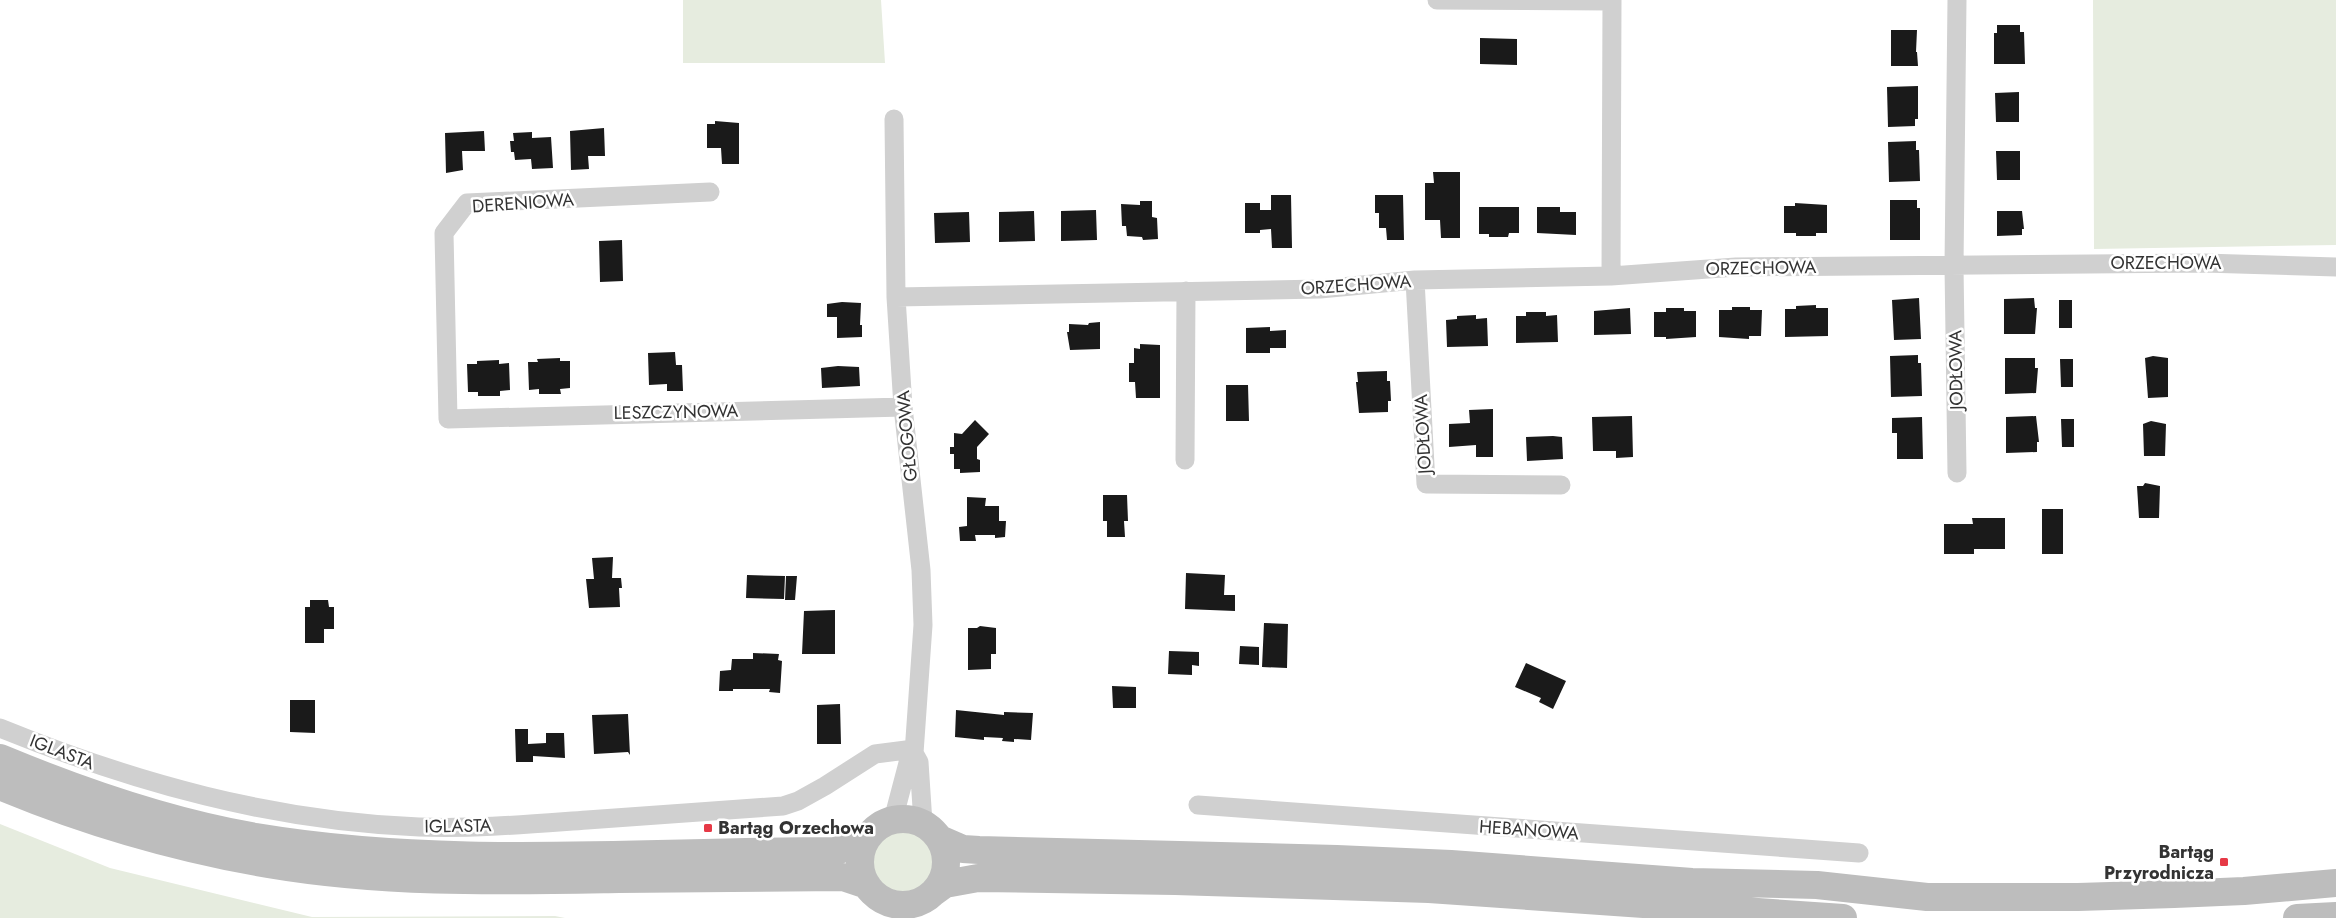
<svg xmlns="http://www.w3.org/2000/svg" width="2336" height="918" font-family="Jost,sans-serif">
  <rect width="100%" height="100%" fill="#fff"/>
  <path fill="#e6ecdf" d="M683 0H881L885 63H683Z
    M2093 0H2336V245L2094 249Z
    M0 824 110 868 312 917 555 916 565 918H0Z
    M873 862a31 31 0 1 1 62 0a31 31 0 1 1-62 0Z"/>
  <path fill="#1a1a1a" d="M1997 25H2020V32H2024L2025 64H1994V33H1997Z
    M1891 30H1917L1916 52H1917L1918 66H1891Z
    M1480 38 1517 39V65L1480 64Z
    M1918 86V119H1915V126L1888 127 1887 87Z
    M2019 92V122H1996L1995 93Z
    M715 121 739 123V164H722L721 148H707V124H715Z
    M604 128 605 156H588L589 169 571 170 570 131Z
    M484 131 485 151H462L463 170 446 173 445 133Z
    M532 132V138L551 137 553 168 532 169 531 159 515 160 514 152H511L510 141H514L513 133Z
    M1916 141V150H1919L1920 181 1889 182 1888 142Z
    M1996 151H2020V180H1997Z
    M1433 172H1460V238H1441L1440 220H1425V183H1434Z
    M1271 195H1291L1292 248H1272L1271 229 1260 230V233H1245V203H1260V210H1271Z
    M1375 195H1403L1404 240H1387L1386 228H1379V213H1375Z
    M1890 200H1917V208H1920V240H1890Z
    M1140 201H1152V217L1157 218 1158 239 1143 240 1142 237 1127 236 1126 226H1122L1121 204 1140 205Z
    M1795 203 1827 205V233H1816V236H1796V233H1784V206H1795Z
    M1479 207H1519V233H1509L1508 237H1489V234H1479Z
    M1537 207H1560V212H1576V235L1537 233Z
    M1096 210 1097 240 1061 241V211Z
    M1034 211 1035 241 999 242V212Z
    M1997 211H2022L2024 229H2022V235L1997 236Z
    M969 212 970 242 935 243 934 213Z
    M622 240 623 281 600 282 599 241Z
    M1919 298 1921 339 1894 340 1892 300Z
    M2034 298 2035 308H2037L2035 334H2004V299Z
    M2059 300H2072V328H2059Z
    M842 302 861 303 860 325H862V337L837 338V317H827V304Z
    M1816 305V308H1828V336L1785 337V309H1796V306Z
    M1732 307H1750V310H1762L1761 336H1749V339L1719 337V310H1732Z
    M1630 308 1631 334 1594 335V311Z
    M1666 308H1684V311H1696V337L1666 339V337H1654V312H1666Z
    M1526 312H1546V316L1557 315 1558 342 1516 343V316H1526Z
    M1476 315V319L1487 318 1488 346 1447 347 1446 320 1457 319V316Z
    M1100 322V349L1070 350 1067 332H1069V324L1088 325 1089 323Z
    M1270 327V331L1286 330V348H1270V353H1246V328Z
    M1140 344 1160 345V398H1136L1135 382H1129V363H1134V348L1140 349Z
    M675 352 676 365H682L683 391H667V384L649 385 648 353Z
    M1918 355V363H1921L1922 396 1891 397 1890 356Z
    M2153 356 2168 358V397L2148 398 2145 358Z
    M560 358V361H570V388L560 389 561 394H539V389L529 390 528 362H538L537 359Z
    M2005 358H2035V368H2038L2036 393 2005 394Z
    M2060 359H2073V387H2061Z
    M499 360V364L509 363 510 390 500 391V396H478V392H468L467 364H477V361Z
    M838 366 859 367 860 386 822 388 821 368Z
    M1387 371V381H1390L1391 401H1388V412L1359 413 1356 382H1358L1357 372Z
    M1226 385H1248L1249 421H1226Z
    M1493 409V457H1476V445L1449 447V424L1470 423 1469 410Z
    M1632 416 1633 457 1616 458V451H1593L1592 417Z
    M2036 416 2039 442H2037V452L2006 453V417Z
    M1922 417 1923 459H1897V433H1892V418Z
    M2061 419H2074V447H2062Z
    M975 420 989 434 977 447V459L980 460V472L960 473V469H954V454H950V447H954V433L962 434Z
    M2151 421 2166 424 2165 456H2144L2143 424Z
    M1553 436 1562 437 1563 459 1527 461 1526 437Z
    M2145 483 2160 486 2159 518H2139L2137 486H2143Z
    M1103 495H1127L1128 521H1124L1125 537H1107V521H1103Z
    M967 497 986 498 985 506H999V521H1006L1005 537 995 538V535H975L976 541H960L959 527 967 526Z
    M2042 509H2063V554H2042Z
    M1972 518H2005V549H1974V554H1944V524H1973Z
    M613 557 612 578H621L622 588H619L620 607 589 608 586 579H594L592 558Z
    M1186 573 1225 575 1224 595H1235V611L1185 609Z
    M747 575 785 576 784 599 746 598Z
    M786 576H797L795 600H785Z
    M310 600H328L329 607H334V629H324V643H305V607H310Z
    M835 610V654H802L804 611Z
    M1264 623 1288 624 1287 668 1262 667Z
    M980 626 996 628V654H991V669L968 670V628H977Z
    M1240 646 1259 647V665L1239 664Z
    M1169 651 1199 652V666L1192 665V675L1168 674Z
    M753 653 779 654 778 660 782 661 780 693 769 692 770 689H733V691H719L720 671 731 670 732 659H753Z
    M1526 663 1566 681 1553 709 1539 702 1541 698 1515 687Z
    M1112 686 1136 687V708H1113Z
    M290 700H315V733L290 732Z
    M840 704 841 744H817V705Z
    M956 710 1004 715V712L1033 713 1031 740 1014 739V742L1002 741 1003 738 984 737V740L955 737Z
    M628 714 630 755 628 752 594 754 592 715Z
    M515 729H528V744L546 743V733H564L565 758 533 756V762H516Z"/>
  <g fill="none" stroke-linecap="round" stroke-linejoin="round">
    <path stroke="#d0d0d0" stroke-width="19" d="M1437 0 1612 1
      M710 192 467 203 444 233 448 419 903 407
      M1611 276 1612 0
      M1415 280 1426 484 1561 485
      M896 297 1320 289 1415 280 1611 276 1736 267 2204 263 2336 267
      M1185 460 1186 291
      M1957 473 1954 266 1957 0
      M0 728C135 783 272 821 419 827 475 829 531 824 587 820 652 815 718 811 783 806L798 801 825 786 875 754 914 749
      M914 753 919 762 923 823
      M1198 805 1859 853
      M893 820 908 763 914 753 923 625 921 570 903 407 896 297 894 119"/>
    <path stroke="#bdbdbd" stroke-width="28" d="M0 758C82 792 168 822 256 837 448 869 642 851 835 851L852 846 869 836
      M0 786C86 822 176 848 268 864 385 884 501 881 619 879 694 878 768 878 843 877L867 885
      M860 862a43 43 0 1 1 86 0a43 43 0 1 1-86 0Z
      M940 839 963 849 979 850 1337 859 1451 864 1692 882 1817 885 1927 897H2078L2174 894 2244 891 2336 883
      M934 892 945 884 978 878 1175 881 1429 889 1843 918
      M2297 918 2336 916"/>
  </g>
  <g fill="#e63946" stroke="#fff" stroke-width="2">
    <rect x="703" y="823" width="10" height="10" rx="2.5"/>
    <rect x="2219" y="857" width="10" height="10" rx="2.5"/>
  </g>
  <g text-anchor="middle" dominant-baseline="central" stroke-width="5" stroke-linejoin="round" paint-order="stroke">
    <g font-size="18" fill="#333" stroke="#fff">
      <text transform="translate(523 203) rotate(-4)">DERENIOWA</text>
      <text x="2166" y="263">ORZECHOWA</text>
      <text transform="translate(1761 268) rotate(-1)">ORZECHOWA</text>
      <text transform="translate(1356 285) rotate(-4)">ORZECHOWA</text>
      <text transform="translate(1956 370) rotate(-91)">JODŁOWA</text>
      <text transform="translate(676 412) rotate(-1)">LESZCZYNOWA</text>
      <text transform="translate(1423 434) rotate(-93)">JODŁOWA</text>
      <text transform="translate(907 436) rotate(-95)">GŁOGOWA</text>
      <text transform="translate(62 752) rotate(21)">IGLASTA</text>
      <text transform="translate(458 826) rotate(-1)">IGLASTA</text>
      <text transform="translate(1529 830) rotate(4)">HEBANOWA</text>
    </g>
    <g font-size="18" font-weight="bold" fill="#333" stroke="#fff" text-anchor="start">
      <text x="718" y="828">Bartąg Orzechowa</text>
      <text x="2214" y="852" text-anchor="end">Bartąg<tspan x="2214" dy="21">Przyrodnicza</tspan></text>
    </g>
  </g>
</svg>
